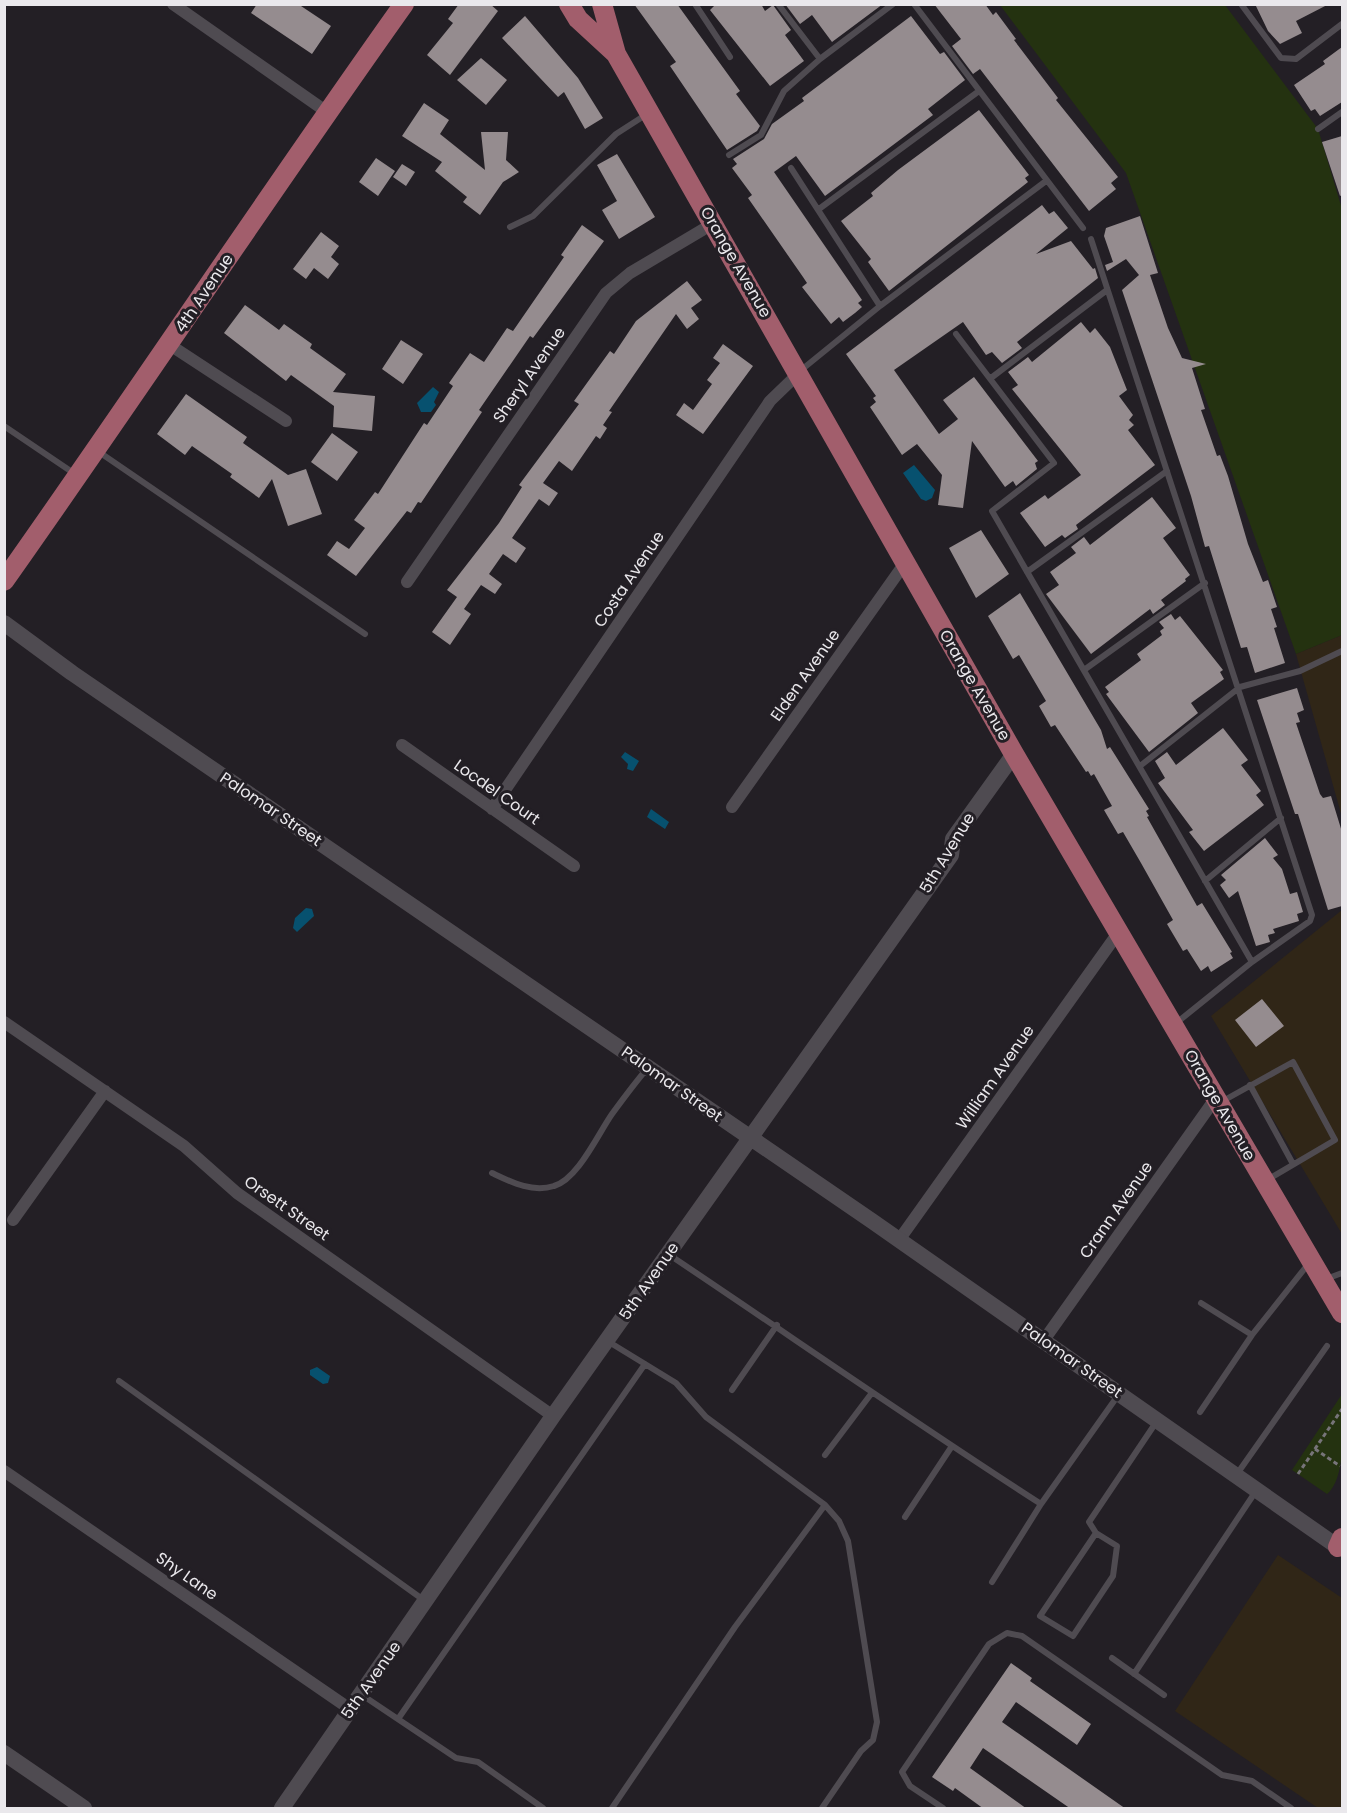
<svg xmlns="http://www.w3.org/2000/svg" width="1347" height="1813" font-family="Poppins,sans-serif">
  <rect width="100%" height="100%" fill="#231f25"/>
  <path fill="#302617" d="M1342 635V817L1296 654Z
    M1342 910V1234L1211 1016Z
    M1278 1555 1342 1598V1808H1318L1175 1711Z"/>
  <path fill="#243210" d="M1000 5H1225L1318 129 1342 209V635L1296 654 1126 173Z
    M1342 1394C1343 1418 1347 1479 1327 1494L1292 1470Z"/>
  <path fill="#07516f" d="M433 387 439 392 434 402 436 405 431 412H421L417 403Z
    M914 465 935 490 932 498 926 501 921 499 903 473Z
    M625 752 639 761 633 771 627 769 628 764 621 757Z
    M651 809 669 822 665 829 647 817Z
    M306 908 312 909 314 916 297 932 293 928 295 918Z
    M317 1367 330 1376 328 1383 323 1384 310 1375V1370Z"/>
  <path fill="#958c8f" d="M257 4H298L331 26 312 54 251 13Z
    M459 4H490L498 11 450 75 427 55 453 23 448 19Z
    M634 4H677L740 91 736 94 760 126 757 131 727 150 670 66 676 62Z
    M716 4H761L765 11 773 5 791 30 785 35 804 61 770 86 710 10Z
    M785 4H883L832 42 812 15 800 24Z
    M934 4H985L993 15 996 12 1016 39 1014 40 1058 98 1056 100 1118 177 1111 183 1116 189 1089 211 980 69 973 74 952 46 961 39Z
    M1255 4H1329L1296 21 1302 33 1280 44 1268 31Z
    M525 16 578 78 603 118 585 129 564 92 558 97 502 38Z
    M911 16 940 54 944 52 965 80 928 109 933 115 825 196 796 156 774 172 862 300 858 303 862 307 855 313 843 322 839 317 831 324 802 287 807 283 803 277 748 198 752 195 732 168 737 164 733 159 764 139 772 124 804 101 802 98Z
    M1342 47V102L1320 116 1315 109 1311 111 1294 85 1325 64 1323 61Z
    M481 58 507 80 486 105 457 80Z
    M424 103 449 120 440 134 485 170 481 132H508L506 160 519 172 503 182 480 215 463 202 467 197 435 171 442 162 402 136Z
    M979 110 1029 175 1025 178 1028 182 889 291 868 262 871 259 841 221 873 196 871 193 898 170Z
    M1342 136V195L1340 196 1322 142Z
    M617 154 655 217 619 239 602 210 617 201 597 165Z
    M376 158 395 171 378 196 359 182Z
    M402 164 415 172 406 186 393 177Z
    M1042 205 1049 214 1054 211 1068 228 1036 254 1071 241 1093 269 1095 268 1098 278 1017 342 1022 348 1002 363 992 352 986 355 963 322 894 370 939 434 958 419 943 400 974 377 1038 461 1035 463 1037 469 1016 486 1013 481 1005 487 972 441 963 508 938 505 942 475 917 444 902 455 870 407 876 402 873 398 876 396 846 354Z
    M1140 216 1158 273 1150 275 1168 328 1182 358 1206 364 1192 368 1205 409 1201 410 1217 456 1220 455 1228 476 1248 544 1263 582 1268 580 1277 607 1271 609 1277 627 1274 628 1285 663 1255 673 1247 647 1241 648 1209 546 1205 547 1191 496 1122 290 1139 275 1126 259 1107 271 1105 265 1113 262 1104 236 1106 228Z
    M582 225 604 241 533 338 530 336 479 410 482 412 421 503 418 502 411 513 407 511 356 576 327 555 337 541 349 549 365 528 354 520 375 492 378 494 424 423 427 425 453 386 449 383 470 353 484 362 507 328 513 331 564 257 561 255Z
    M321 232 339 246 331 257 339 264 328 279 314 268 306 279 293 269Z
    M687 281 702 300 691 308 699 319 687 329 676 314 609 411 612 412 603 425 607 428 600 439 596 436 572 471 559 461 543 483 558 493 549 506 539 499 512 538 526 548 516 563 503 554 489 574 502 584 495 594 481 585 464 609 471 614 450 645 432 632 457 597 447 590 499 523 522 487 519 485 579 404 574 401 610 351 614 354 636 321Z
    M245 305 279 330 284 324 312 344 310 348 346 374 333 392 375 396 372 431 333 427 334 406 291 375 286 381 224 333Z
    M1081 322 1090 333 1095 328 1110 347 1127 390 1119 396 1133 415 1129 420 1134 425 1128 430 1155 465 1076 525 1078 529 1065 538 1062 535 1045 547 1020 513 1045 495 1048 499 1081 475 1012 389 1018 385 1008 372 1028 357 1032 362Z
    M401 340 423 354 403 384 382 369Z
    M723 344 753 366 703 434 676 415 684 403 693 410 712 384 707 380 720 363 713 358Z
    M186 394 247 437 243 443 288 475 306 469 322 514 288 526 272 479 259 498 230 477 232 474 192 446 185 455 157 434Z
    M332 433 358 452 337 481 311 462Z
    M1152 497 1176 528 1163 538 1190 575 1185 579 1186 581 1161 600 1165 605 1153 614 1150 609 1091 654 1046 594 1059 585 1050 572 1076 553 1071 547 1084 537 1090 545Z
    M981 530 1009 574 976 598 949 548Z
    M1020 593 1101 730 1107 749 1110 747 1149 809 1146 811 1149 816 1147 817 1197 906 1202 903 1232 952 1230 953 1233 958 1211 972 1208 966 1201 971 1187 949 1183 951 1167 924 1173 920 1141 863 1123 832 1118 834 1104 810 1112 806 1094 774 1091 776 1088 771 1086 772 1055 725 1051 727 1039 706 1046 701 1019 655 1013 659 988 616Z
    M1171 614 1175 620 1180 616 1223 670 1220 672 1224 679 1191 703 1198 713 1149 752 1106 694 1109 692 1105 687 1141 660 1137 654 1162 635 1160 631 1164 628 1159 622Z
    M1297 688 1304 710 1297 713 1300 722 1296 723 1320 794 1323 798 1331 796 1342 832V906L1328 910 1298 814H1295L1257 700Z
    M1223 728 1248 760 1241 765 1261 791 1256 795 1264 805 1204 851 1189 832 1193 830 1158 783 1165 778 1155 761 1167 752 1176 765Z
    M1265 838 1278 855 1273 858 1282 869 1290 894 1297 892 1303 912 1297 914 1299 921 1273 929 1275 933 1268 935 1270 942 1256 946 1238 891 1229 898 1220 885 1226 880 1221 875Z
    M1262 999 1284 1026 1256 1047 1235 1020Z
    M1011 1663 1032 1678 1030 1681 1091 1724 1077 1745 1016 1702 1002 1722 1126 1809H1071L983 1748 970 1768 1027 1809H984L955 1788 953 1791 932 1777Z"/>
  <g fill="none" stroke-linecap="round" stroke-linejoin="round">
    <path stroke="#777479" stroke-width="3" stroke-dasharray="4.5 3" stroke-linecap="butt" d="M1315 1449 1340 1466
      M1298 1474 1342 1409"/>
    <path stroke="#4f4b51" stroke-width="6" d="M695 4 730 57
      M778 4 820 59
      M914 4 1083 228
      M1241 4 1281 58 1296 59 1342 24
      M1318 129 1342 112
      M729 155 761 135 784 91 820 59 893 4
      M791 168 880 306
      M819 209 979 91
      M510 227 533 216 616 134 647 114
      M1091 239 1312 915 1310 921 1252 962 1175 1024
      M956 334 1054 463 992 511 1252 962
      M800 371 880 306 1046 181
      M991 378 1107 290
      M4 426 75 474
      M99 452 365 634
      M1027 572 1167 471
      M1084 670 1205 583
      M1140 766 1240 687 1300 671 1342 651
      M1205 881 1281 818
      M1250 1085 1293 1164
      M1221 1102 1293 1062 1335 1140 1267 1180
      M492 1173C511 1182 532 1193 554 1186 578 1179 598 1134 612 1114 623 1099 634 1084 646 1070
      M668 1254C792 1337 915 1423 1041 1504L1119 1394
      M1326 1279 1342 1273
      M1201 1303 1252 1335
      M609 1342 676 1383 706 1417 825 1505 839 1521 848 1541 877 1722 873 1740 861 1751 822 1808
      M119 1381 425 1601
      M732 1390 777 1325
      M1200 1412 1252 1335 1309 1263
      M825 1455 871 1394
      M1237 1474 1327 1346
      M905 1517 952 1446
      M1096 1533 1040 1616 1073 1636 1113 1576 1117 1546 1096 1533 1089 1522 1157 1421
      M992 1582 1041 1504
      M1112 1658 1164 1695
      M1134 1674 1256 1491
      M362 1695 456 1758 478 1762 543 1808
      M398 1719 645 1364
      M612 1808 735 1627 825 1505
      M943 1808 910 1786 902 1772 989 1644 1007 1633 1022 1636 1222 1775 1252 1781 1291 1808"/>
    <path stroke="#4f4b51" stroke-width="12" d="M173 4 327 112
      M170 345 286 421
      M407 582 606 293 630 273 714 223
      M402 745 574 866
      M732 807 905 563
      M492 809 770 401 799 373
      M4 1022 184 1146 237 1193 553 1416
      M13 1220 105 1091
      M899 1240 1118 933
      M1044 1340 1215 1099
      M4 1471 350 1709"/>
    <path stroke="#4f4b51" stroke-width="16" d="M4 623 72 673 872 1221 1338 1547
      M4 1753 84 1808
      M282 1808 553 1416 951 855 953 839 1014 754"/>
    <path stroke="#a25e6c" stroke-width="20" d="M569 4 578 19 616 54
      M602 4 616 54 1014 754 1342 1313
      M4 581C139 390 268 195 404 4
      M1338 1547 1342 1538"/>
  </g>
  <g text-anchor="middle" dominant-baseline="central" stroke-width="6" stroke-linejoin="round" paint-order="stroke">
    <g font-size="16" fill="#eae8ec" stroke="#231f25">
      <text transform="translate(736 262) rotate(60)">Orange Avenue</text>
      <text transform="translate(204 293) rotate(-56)">4th Avenue</text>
      <text transform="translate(529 375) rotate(-55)">Sheryl Avenue</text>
      <text transform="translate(629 579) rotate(-56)">Costa Avenue</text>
      <text transform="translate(805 675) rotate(-55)">Elden Avenue</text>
      <text transform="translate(975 685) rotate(60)">Orange Avenue</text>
      <text transform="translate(497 792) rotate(35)">Locdel Court</text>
      <text transform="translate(271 809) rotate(34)">Palomar Street</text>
      <text transform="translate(947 853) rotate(-59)">5th Avenue</text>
      <text transform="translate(995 1077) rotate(-55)">William Avenue</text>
      <text transform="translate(672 1084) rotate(35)">Palomar Street</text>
      <text transform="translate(1220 1105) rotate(60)">Orange Avenue</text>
      <text transform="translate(287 1208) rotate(35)">Orsett Street</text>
      <text transform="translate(1116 1210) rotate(-55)">Crann Avenue</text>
      <text transform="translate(649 1281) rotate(-55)">5th Avenue</text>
      <text transform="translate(1072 1360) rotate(35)">Palomar Street</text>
      <text transform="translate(187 1576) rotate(35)">Shy Lane</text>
      <text transform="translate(371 1680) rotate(-55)">5th Avenue</text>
    </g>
  </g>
  <rect width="1347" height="1813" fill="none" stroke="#eae8ec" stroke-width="12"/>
</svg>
